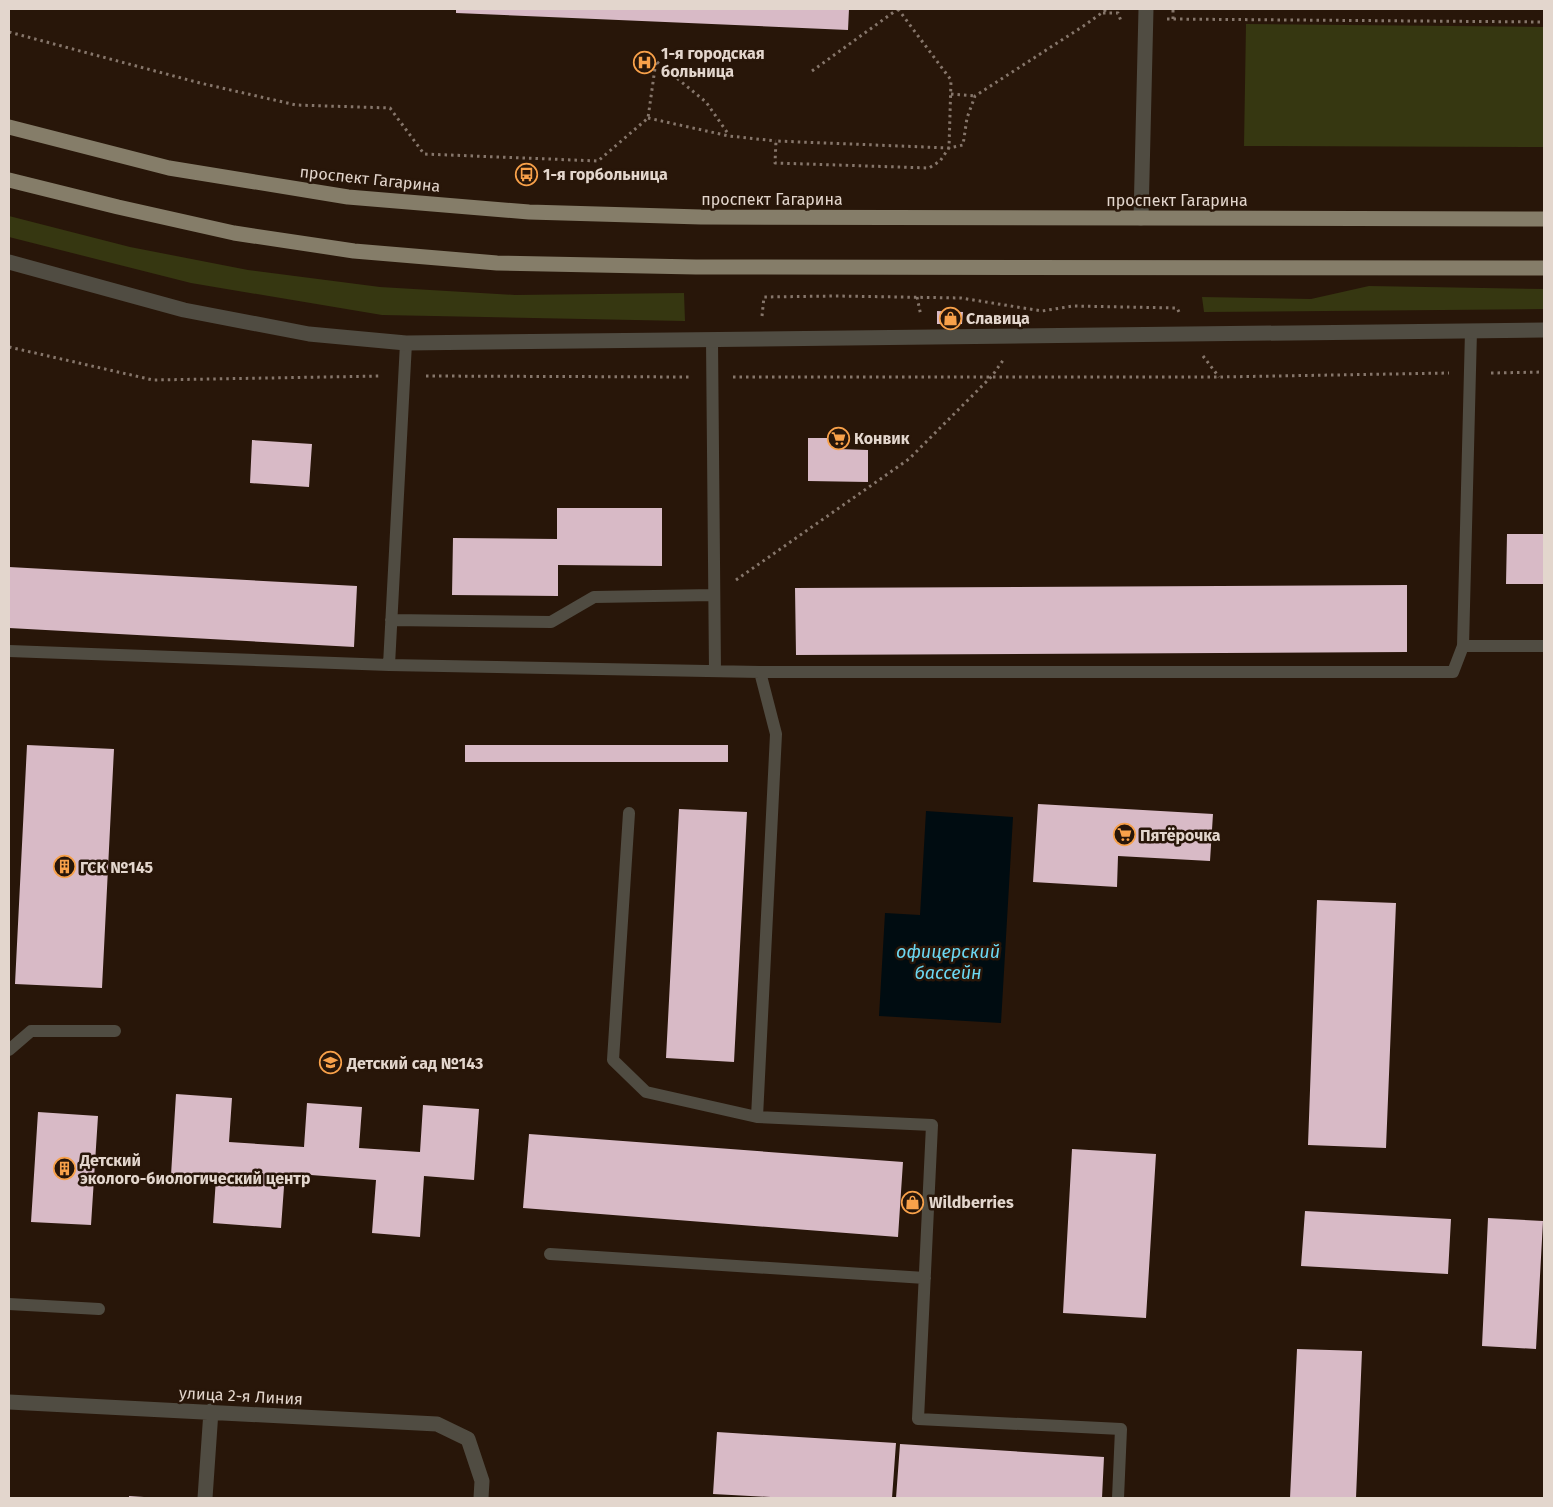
<svg xmlns="http://www.w3.org/2000/svg" width="1553" height="1507" font-family="'Fira Sans',sans-serif">
  <rect width="100%" height="100%" fill="#281609"/>
  <path fill="#363711" d="M1246 24 1544 27V147L1244 146Z
    M9 216 130 247 248 270 380 287 515 295 684 293 685 321 382 315 191 283 9 237Z
    M1369 286 1544 289V309L1204 312 1202 297 1311 299Z"/>
  <path fill="#000c11" d="M926 811 1013 817 1001 1023 879 1016 885 913 920 915Z"/>
  <path fill="#d8bac6" d="M456 9H849L848 30 456 13Z
    M937 311 963 312 962 324H937Z
    M808 438H838V449L868 450V482L808 481Z
    M252 440 312 444 309 487 250 483Z
    M557 508H662V566L558 565V596L452 595 453 538 557 539Z
    M1507 534H1544V584H1506Z
    M9 567 357 586 354 647 9 628Z
    M1407 585V652L796 655 795 588Z
    M27 745 114 749 102 988 15 984Z
    M465 745H728V762H465Z
    M1038 804 1213 814 1210 861 1118 856 1117 887 1033 882Z
    M679 809 747 812 734 1062 666 1058Z
    M1317 900 1396 903 1386 1148 1308 1145Z
    M176 1094 232 1098 229 1142 304 1147 307 1103 362 1107 359 1148 420 1152 423 1105 479 1109 474 1180 424 1176 420 1237 372 1233 376 1180 285 1173 281 1228 213 1223 216 1178 171 1175Z
    M38 1112 98 1116 91 1225 31 1222Z
    M529 1134 903 1162 898 1237 523 1208Z
    M1072 1149 1156 1154 1146 1318 1063 1313Z
    M1305 1211 1451 1219 1448 1274 1301 1266Z
    M1488 1218 1543 1221 1536 1349 1482 1346Z
    M1297 1349 1362 1351 1356 1498H1290Z
    M717 1432 896 1443 892 1498H788L713 1494Z
    M900 1444 1104 1457 1102 1498H896Z
    M129 1496 144 1497V1498H129Z"/>
  <g fill="none" stroke-linecap="round" stroke-linejoin="round">
    <path stroke="#86766b" stroke-width="3" stroke-dasharray="2.5 4" stroke-linecap="butt" d="M898 9 951 80 949 148 776 141 775 163 929 168 940 161 949 148 963 145 967 118 975 96 1085 25 1107 9
      M1103 13H1118L1121 21
      M1167 19 1544 22
      M1173 19V9
      M9 32 200 83 296 105 390 108 424 154 598 161 648 118 656 61
      M657 62 706 102 729 135
      M812 71 898 9
      M951 94 975 96
      M648 118 729 136 776 141
      M917 297 921 316
      M762 316 764 297 837 296 961 298 1042 311 1073 306 1177 308 1179 312
      M9 347 153 380 382 376
      M1203 356 1219 377
      M1491 373 1544 372
      M426 376 692 377
      M733 377H1219L1449 373
      M736 580 909 459 992 376 1004 359"/>
    <path stroke="#504c42" stroke-width="12" d="M712 340 715 671
      M391 620 551 622 594 597 714 595
      M1463 646H1544
      M9 651 389 665 760 672H1453L1463 646 1471 331
      M389 665 406 343
      M760 672 776 734 757 1117 932 1125 918 1419 1121 1429 1118 1498
      M629 813 613 1060 646 1092 757 1117
      M9 1050 31 1031H115
      M550 1254 925 1278
      M9 1304 99 1309"/>
    <path stroke="#504c42" stroke-width="15" d="M1141 218 1146 9
      M9 262 184 310 309 334 406 343 1544 330
      M9 1402 437 1424 468 1439 482 1481 481 1498
      M205 1498 211 1411"/>
    <path stroke="#857d69" stroke-width="15" d="M9 127 169 168 348 197 529 212 701 217 1544 219
      M9 180 118 207 234 233 354 251 497 263 696 267 1544 268"/>
  </g>
  <defs>
    <symbol id="hospital-ring" viewBox="-11 -11 22 22"><circle r="9.5" fill="#281609" stroke="#f8a14a" stroke-width="1.5"/><path d="M-5-5h3v3.5h4V-5h3V5h-3V1.5h-4V5h-3Z" fill="#f8a14a"/></symbol>
    <symbol id="bus-ring" viewBox="-11 -11 22 22"><circle r="9.5" fill="#281609" stroke="#f8a14a" stroke-width="1.5"/><path d="M-5-6H5V4H4V6H2V4H-2V6H-4V4H-5ZM-3.5-4V0h7V-4ZM-3.5 1.2v1.5H-2V1.2ZM2 1.2v1.5H3.5V1.2Z" fill="#f8a14a"/></symbol>
    <symbol id="shop-ring" viewBox="-11 -11 22 22"><circle r="9.5" fill="#281609" stroke="#f8a14a" stroke-width="1.5"/><path d="M-5-2.5h2.3a2.7 3.5 0 0 1 5.4 0H5L5.5 6h-11ZM-1.5-2.5h3a1.5 2.3 0 0 0-3 0Z" fill="#f8a14a"/></symbol>
    <symbol id="supermarket-ring" viewBox="-11 -11 22 22"><circle r="9.5" fill="#281609" stroke="#f8a14a" stroke-width="1.5"/><path d="M-6-5.5h2.5l.6 2H6L4.5 2H-2.5L-4.4-4H-6ZM-1.5 3.2a1.3 1.3 0 1 0 .1 0ZM3 3.2a1.3 1.3 0 1 0 .1 0Z" fill="#f8a14a"/></symbol>
    <symbol id="building-ring" viewBox="-11 -11 22 22"><circle r="9.5" fill="#281609" stroke="#f8a14a" stroke-width="1.5"/><path d="M-4-6H4V6H1V3H-1V6H-4ZM-2.5-4.3h1.7v1.8h-1.7ZM.8-4.3h1.7v1.8H.8ZM-2.5-1h1.7V.8h-1.7ZM.8-1h1.7V.8H.8Z" fill="#f8a14a"/></symbol>
    <symbol id="school-ring" viewBox="-11 -11 22 22"><circle r="9.5" fill="#281609" stroke="#f8a14a" stroke-width="1.5"/><path d="M0-5L7-2L0 1L-7-2ZM-4 1L0 2.5L4 1V4Q0 6-4 4Z" fill="#f8a14a"/></symbol>
  </defs>
  <g fill-rule="evenodd">
    <use href="#hospital-ring" x="632" y="50" width="25" height="25"/>
    <use href="#bus-ring" x="514" y="162" width="25" height="25"/>
    <use href="#shop-ring" x="938" y="306" width="25" height="25"/>
    <use href="#supermarket-ring" x="826" y="426" width="25" height="25"/>
    <use href="#supermarket-ring" x="1112" y="822" width="25" height="25"/>
    <use href="#building-ring" x="52" y="854" width="25" height="25"/>
    <use href="#school-ring" x="318" y="1050" width="25" height="25"/>
    <use href="#building-ring" x="52" y="1156" width="25" height="25"/>
    <use href="#shop-ring" x="900" y="1190" width="25" height="25"/>
  </g>
  <g text-anchor="middle" dominant-baseline="central" stroke-width="5" stroke-linejoin="round" paint-order="stroke">
    <g font-size="16" font-weight="bold" fill="#e3d6cd" stroke="#281609" text-anchor="start">
      <text x="661" y="53">1-я городская<tspan x="661" dy="18">больница</tspan></text>
      <text x="543" y="174">1-я горбольница</text>
      <text x="966" y="318">Славица</text>
      <text x="854" y="438">Конвик</text>
      <text x="1140" y="835">Пятёрочка</text>
      <text x="80" y="867">ГСК №145</text>
      <text x="347" y="1063">Детский сад №143</text>
      <text x="80" y="1160">Детский<tspan x="80" dy="18">эколого-биологический центр</tspan></text>
      <text x="929" y="1202">Wildberries</text>
    </g>
    <g font-size="16" fill="#e3d6cd" stroke="#281609">
      <text transform="translate(370 179) rotate(6)">проспект Гагарина</text>
      <text x="772" y="199">проспект Гагарина</text>
      <text x="1177" y="200">проспект Гагарина</text>
      <text transform="translate(241 1396) rotate(3)">улица 2-я Линия</text>
    </g>
    <g font-size="18" font-style="italic" fill="#6cd8f2" stroke="#281609">
      <text x="948" y="952">офицерский<tspan x="948" dy="21">бассейн</tspan></text>
    </g>
  </g>
  <rect width="1553" height="1507" fill="none" stroke="#e3d6cd" stroke-width="20"/>
</svg>
